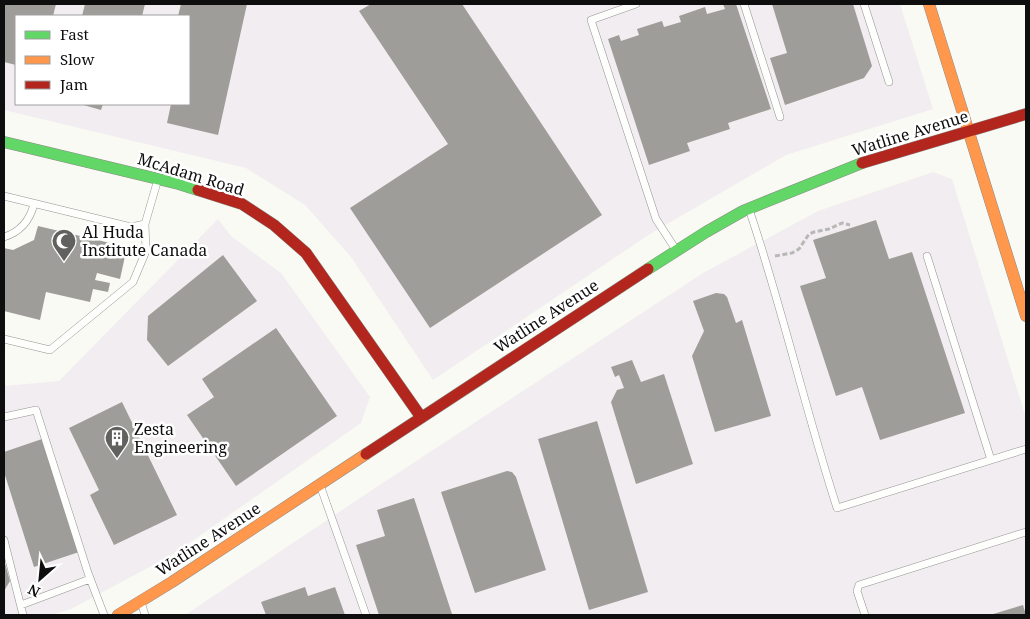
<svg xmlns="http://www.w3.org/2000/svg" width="1030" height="619" font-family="'Noto Serif',serif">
  <rect width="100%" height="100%" fill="#fafaf4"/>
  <path fill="#f2edf0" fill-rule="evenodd" d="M4 4H900L933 109 786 155 650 234 433 380 351 257 305 205 246 168 4 110ZM16 16H189V104H16Z
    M933 172 952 179 1026 418V615H185L369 492 703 273 818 211Z
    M218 219 231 236 281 273 370 397 361 423 172 555 71 609 52 615H4V386L59 381Z"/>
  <path fill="#9e9d99" d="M4 4H56L53 16H16V65L4 62Z
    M85 4H145L142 16H82Z
    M181 4H247L218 135 167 123 171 104H189V16H178Z
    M371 4H462L602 215 430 328 350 208 448 144 359 11Z
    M723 4H736L771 109 728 123 730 129 687 143 690 151 649 165 608 39 619 35 621 41 639 35 637 29 662 21 664 27 681 22 679 16 705 7 707 14 725 9Z
    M772 4H853L872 66 864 78 785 105 770 58 787 53Z
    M80 104H103L101 110Z
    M876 220 889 259 912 252 965 413 880 440 862 387 836 396 800 286 826 278 813 240Z
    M38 226 127 247 120 279 97 273 95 280 110 283 108 292 93 289 90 302 46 292 40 320 4 311V248L13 250 34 240Z
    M223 255 257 301 168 366 147 340 148 316Z
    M716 293 724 294 727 297 736 323 742 320 771 416 715 432 692 356 704 331 693 301Z
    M276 328 337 416 236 486 187 415 214 397 202 379Z
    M632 360 641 382 664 374 693 464 636 484 611 402 617 390 624 388 619 375 615 377 611 367Z
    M122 402 177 515 114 545 90 495 99 490 69 428Z
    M597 421 648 592 589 610 538 439Z
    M42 439 79 552 34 567 4 472V452Z
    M507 471 512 472 516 477 546 570 475 593 441 492Z
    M414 498 452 614 448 615H379L356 545 385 536 377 510Z
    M4 560 10 581 4 591Z
    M305 587 308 596 335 587 345 615H266L261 602Z
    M1023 605 1026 615H990Z"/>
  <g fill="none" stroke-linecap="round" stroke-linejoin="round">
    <defs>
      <path id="lane" d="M636 4 591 20 656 219 676 250
        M744 4 780 117
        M864 4 889 82
        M4 196 131 227 145 224 158 179
        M749 209C782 307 805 409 837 508L1026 449
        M4 237C20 232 30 220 34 204
        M927 256 991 460
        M4 339 50 350 133 282 146 251 145 224
        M4 417 36 410 88 573 104 615
        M320 485 366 615
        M4 540 23 615
        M141 602 145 615
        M21 605 90 579
        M865 615 857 591 859 585 1026 532"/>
      <path id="fast" d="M4 142 179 184 198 190
        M648 269 706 232 743 211 862 163"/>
      <path id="slow" d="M929 4 1026 316
        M118 615 172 582 366 454"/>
      <path id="jam" d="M862 163 1026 114
        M198 190 242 204 274 225 306 253 421 417
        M366 454 648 269"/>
    </defs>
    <use href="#lane" stroke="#949492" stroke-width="8"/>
    <use href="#fast" stroke="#8b8b88" stroke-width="12"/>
    <use href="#slow" stroke="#8b8b88" stroke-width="12"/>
    <use href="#jam" stroke="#8b8b88" stroke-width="12"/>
    <path stroke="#b8b8b7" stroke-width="3" stroke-dasharray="5 2.5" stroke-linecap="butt" d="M775 256 792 253 799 249 809 234 814 232 829 229 842 223 850 225"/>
    <use href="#lane" stroke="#fefefd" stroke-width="7"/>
    <use href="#fast" stroke="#63d668" stroke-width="11"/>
    <use href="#slow" stroke="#ff974d" stroke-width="11"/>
    <use href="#jam" stroke="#b3261e" stroke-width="11"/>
  </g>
  <defs>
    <symbol id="mosque-pin" viewBox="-11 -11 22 30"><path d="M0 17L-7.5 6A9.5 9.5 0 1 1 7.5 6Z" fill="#61615e" stroke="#fff"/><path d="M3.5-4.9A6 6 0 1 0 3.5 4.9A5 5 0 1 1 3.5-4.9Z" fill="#fff"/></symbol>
    <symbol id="building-pin" viewBox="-11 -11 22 30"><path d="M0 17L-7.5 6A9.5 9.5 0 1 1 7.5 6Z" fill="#61615e" stroke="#fff"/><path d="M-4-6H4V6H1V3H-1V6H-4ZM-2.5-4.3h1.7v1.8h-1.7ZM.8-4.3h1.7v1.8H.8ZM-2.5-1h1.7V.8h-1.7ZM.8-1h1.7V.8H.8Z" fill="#fff"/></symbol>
  </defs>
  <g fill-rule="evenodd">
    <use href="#mosque-pin" x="50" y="227" width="28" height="38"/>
    <use href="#building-pin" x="103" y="424" width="28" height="38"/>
  </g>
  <g text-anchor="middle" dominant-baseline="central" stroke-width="5" stroke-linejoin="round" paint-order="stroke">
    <g font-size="16" fill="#0e0e0e" stroke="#fff">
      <text transform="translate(910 133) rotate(-17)">Watline Avenue</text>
      <text transform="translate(191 174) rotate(17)">McAdam Road</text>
      <text transform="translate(546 316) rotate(-33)">Watline Avenue</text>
      <text transform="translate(208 539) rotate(-33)">Watline Avenue</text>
    </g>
    <g font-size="16" fill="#0e0e0e" stroke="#fff" text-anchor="start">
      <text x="82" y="232">Al Huda<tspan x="82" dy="18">Institute Canada</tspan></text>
      <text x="134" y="429">Zesta<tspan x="134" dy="18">Engineering</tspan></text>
    </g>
  </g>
  <rect width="1030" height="619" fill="none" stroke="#0e0e0e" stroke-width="10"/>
  <rect x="15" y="15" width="175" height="90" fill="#ffffff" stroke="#9f9f9f"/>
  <rect x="25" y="31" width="25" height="8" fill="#63d668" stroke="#9f9f9f"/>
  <text x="60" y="40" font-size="15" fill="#0e0e0e">Fast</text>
  <rect x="25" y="56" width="25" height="8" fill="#ff974d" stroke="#9f9f9f"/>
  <text x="60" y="65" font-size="15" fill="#0e0e0e">Slow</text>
  <rect x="25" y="81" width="25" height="8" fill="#b3261e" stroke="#9f9f9f"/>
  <text x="60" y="90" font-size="15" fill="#0e0e0e">Jam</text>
  <g transform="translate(40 579) rotate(207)" stroke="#ffffff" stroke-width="4" paint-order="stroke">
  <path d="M0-4L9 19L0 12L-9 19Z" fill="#0e0e0e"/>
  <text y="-8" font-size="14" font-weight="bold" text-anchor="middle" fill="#0e0e0e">N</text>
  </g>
</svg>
